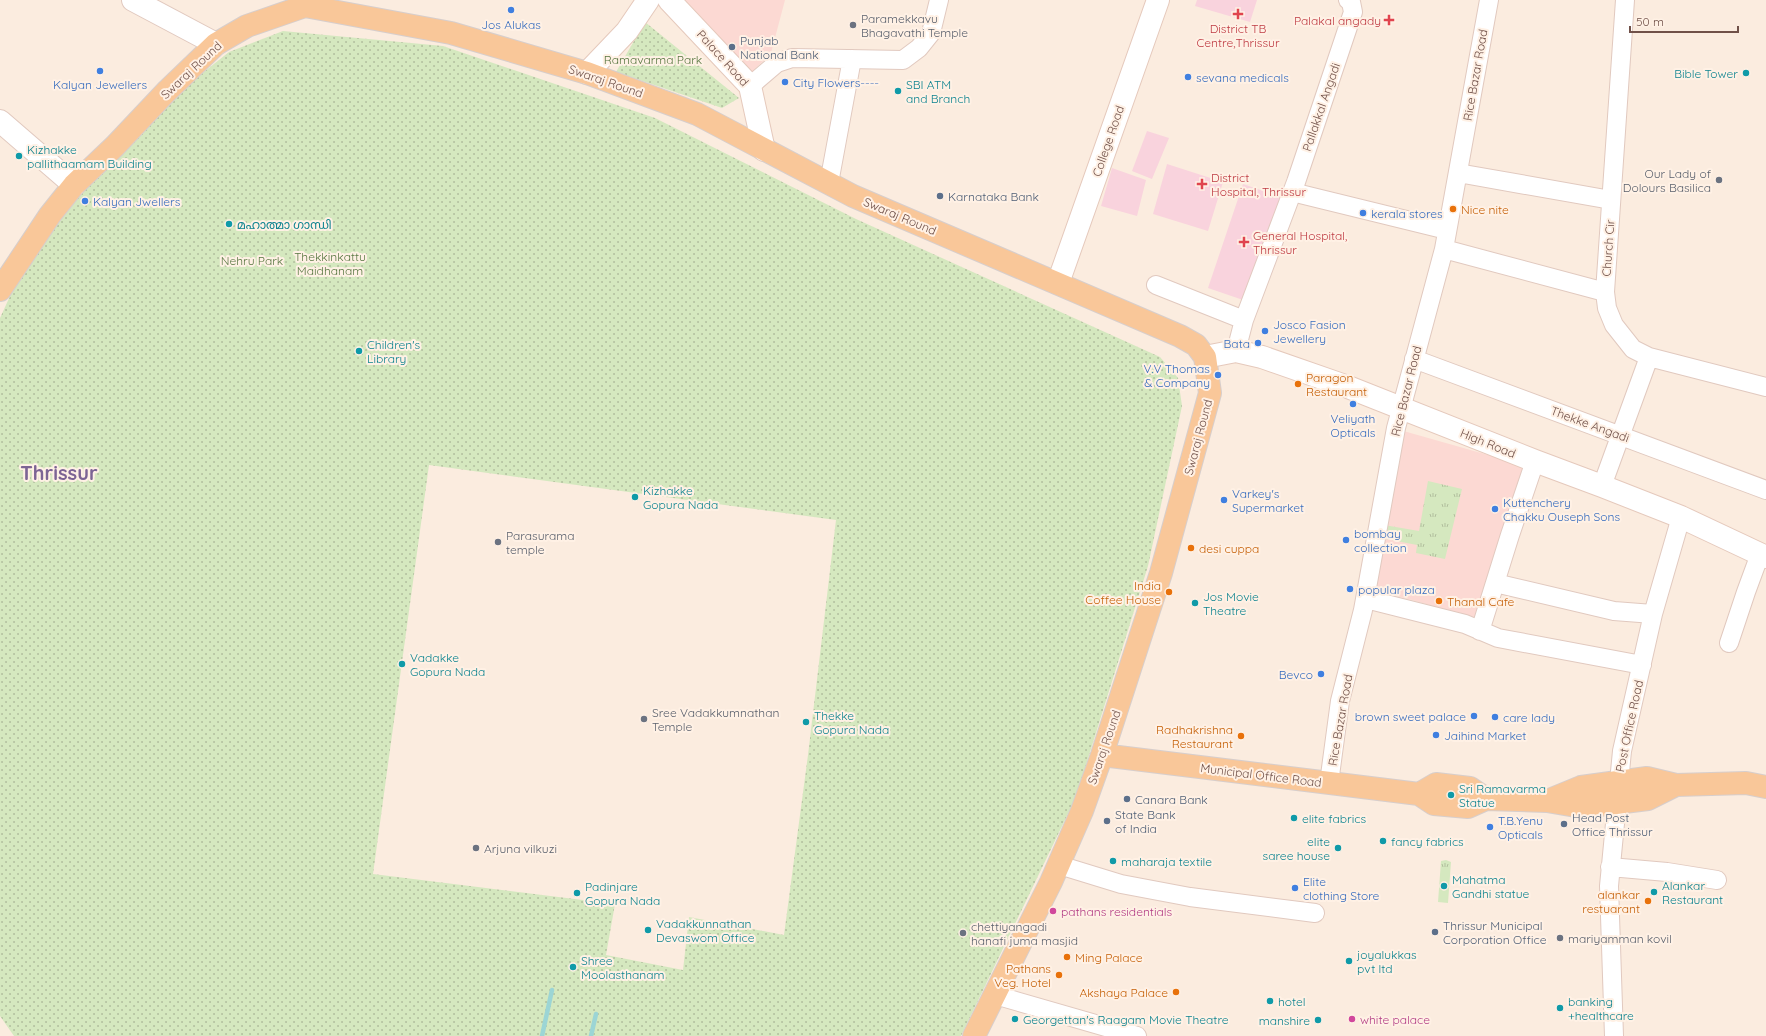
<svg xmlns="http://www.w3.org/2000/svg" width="1766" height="1036" font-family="Quicksand,'Noto Sans Malayalam',sans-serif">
  <defs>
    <pattern id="grass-tufts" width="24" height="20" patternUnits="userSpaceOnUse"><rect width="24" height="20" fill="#d5e8bf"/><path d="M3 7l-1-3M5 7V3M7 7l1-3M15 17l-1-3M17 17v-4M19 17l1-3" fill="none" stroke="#b1be9d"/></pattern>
    <pattern id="park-dots" width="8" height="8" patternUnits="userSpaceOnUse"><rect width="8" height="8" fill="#d5e8bf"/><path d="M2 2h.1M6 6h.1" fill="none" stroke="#b1be9d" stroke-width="1.8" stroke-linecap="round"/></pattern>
  </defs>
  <rect width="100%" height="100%" fill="#fbecdf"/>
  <path fill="#fcd9d3" d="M677 0H785L771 53 750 74Z
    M1400 430 1527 466 1477 618 1372 589Z"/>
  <path fill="#f9d3dd" d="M1197 0H1257L1250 22 1195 6Z
    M1147 131 1169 138 1152 179 1132 171Z
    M1167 164 1223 182 1208 231 1153 214Z
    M1112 168 1146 180 1137 216 1101 206Z
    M1243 184 1281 197 1246 301 1208 288Z"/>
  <path fill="url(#grass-tufts)" d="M1428 481 1462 489 1445 559 1416 553 1417 545 1381 538 1384 525 1419 531Z
    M1446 860 1451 862 1448 903 1438 902 1441 861Z"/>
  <path fill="url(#park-dots)" fill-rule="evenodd" d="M645 22 739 98 722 108 616 72Z
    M283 31 443 46 655 118 856 219 1160 357 1178 378 1182 406 1148 566 1076 797 961 1036H14L0 1016V318L16 283 75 200 195 79 229 52ZM429 465 836 520 808 755 784 935 689 917 683 970 606 955 615 904 373 874Z"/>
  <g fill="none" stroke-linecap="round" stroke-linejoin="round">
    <path stroke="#9cd5d5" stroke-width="4.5" d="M542 1036 552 990
      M591 1036 596 1014"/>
    <defs>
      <path id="minor" d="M1625 0 1605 292 1607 308 1614 325 1633 349 1649 357 1766 387
        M750 86 777 63 792 58 903 60 919 48 931 33 939 0
        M1458 173 1611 200
        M829 183 852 59
        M1292 192 1447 230
        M1444 249 1605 292
        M1156 285 1244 320
        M1236 351 1244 320 1296 182 1353 12 1351 2 1348 0
        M1414 359 1766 490
        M1602 486 1649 357
        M1495 583 1614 611 1653 614
        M1366 599 1465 624 1498 638 1642 665
        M1480 631 1510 535 1535 461
        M1729 643 1746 592 1760 554
        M1329 783 1340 701 1363 610 1396 428 1444 249 1489 0
        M1059 865 1121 884 1190 897 1315 913
        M1610 867 1667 872 1717 880
        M995 995 1137 1036
        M1614 1036 1609 886 1622 751 1653 614 1681 517"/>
      <path id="tertiary" d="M133 0 216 44
        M0 121 74 185"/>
      <path id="secondary" d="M669 0 750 86 764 150
        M587 73 627 31 648 0
        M1058 283 1158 0
        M1205 357 1236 351 1262 357 1348 387 1535 461 1602 486 1681 517 1766 557"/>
      <path id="primary" d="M0 290 50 215 74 185 115 146 166 92 216 44 247 26 305 6 451 33 587 73 697 114 853 196 1180 336 1196 345 1205 357 1210 393 1161 573 1102 755 1082 811 1051 882 974 1036
        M1102 755 1419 794 1436 784 1470 788 1486 799 1547 801 1581 787 1647 778 1676 785 1746 783 1766 787
        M1419 794 1434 804 1468 807 1486 799
        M1547 801 1582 807 1616 803 1648 799 1676 785"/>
    </defs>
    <use href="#minor" stroke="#e1c9bf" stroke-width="20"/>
    <use href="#tertiary" stroke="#e1c9bf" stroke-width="24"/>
    <use href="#secondary" stroke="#e5c9bc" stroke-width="24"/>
    <use href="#primary" stroke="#d7cecc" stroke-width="24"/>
    <use href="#minor" stroke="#fff" stroke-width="18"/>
    <use href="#tertiary" stroke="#fff" stroke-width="22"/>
    <use href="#secondary" stroke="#fff" stroke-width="22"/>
    <use href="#primary" stroke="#f9c799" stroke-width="22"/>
  </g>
  <g fill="#3f7fe0" stroke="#fff1e5" stroke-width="1.5">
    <circle cx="511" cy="10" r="4"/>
    <circle cx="100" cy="71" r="4"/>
    <circle cx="1188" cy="77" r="4"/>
    <circle cx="785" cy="82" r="4"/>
    <circle cx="85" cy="201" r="4"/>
    <circle cx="1363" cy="213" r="4"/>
    <circle cx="1265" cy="331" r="4"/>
    <circle cx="1258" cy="343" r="4"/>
    <circle cx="1218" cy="375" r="4"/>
    <circle cx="1353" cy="404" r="4"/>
    <circle cx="1224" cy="500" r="4"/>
    <circle cx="1495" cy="509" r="4"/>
    <circle cx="1346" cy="540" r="4"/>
    <circle cx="1350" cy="589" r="4"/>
    <circle cx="1321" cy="674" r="4"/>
    <circle cx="1474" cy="716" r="4"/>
    <circle cx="1495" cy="717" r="4"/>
    <circle cx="1436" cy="735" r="4"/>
    <circle cx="1490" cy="827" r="4"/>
    <circle cx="1295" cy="888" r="4"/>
  </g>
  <g fill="#e0444e" stroke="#fff1e5" stroke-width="1.5">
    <path d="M1236 8h4v4h4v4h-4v4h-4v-4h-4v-4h4z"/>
    <path d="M1387 14h4v4h4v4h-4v4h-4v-4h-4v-4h4z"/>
    <path d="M1200 178h4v4h4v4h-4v4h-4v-4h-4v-4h4z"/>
    <path d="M1242 236h4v4h4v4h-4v4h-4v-4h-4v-4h4z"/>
  </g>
  <g fill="#6b7280" stroke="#fff1e5" stroke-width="1.5">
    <circle cx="853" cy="25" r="4"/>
    <circle cx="1719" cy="180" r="4"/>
    <circle cx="498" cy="542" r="4"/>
    <circle cx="644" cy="719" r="4"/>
    <circle cx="476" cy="848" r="4"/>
    <circle cx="963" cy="933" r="4"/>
    <circle cx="1560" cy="938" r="4"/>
  </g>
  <g fill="#5c6f8a" stroke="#fff1e5" stroke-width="1.5">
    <circle cx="732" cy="47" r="4"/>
    <circle cx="940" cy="196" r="4"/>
    <circle cx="1127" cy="799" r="4"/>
    <circle cx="1107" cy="821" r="4"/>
    <circle cx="1564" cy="824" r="4"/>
    <circle cx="1435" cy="932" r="4"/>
  </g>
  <g fill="#0f9aa8" stroke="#fff1e5" stroke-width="1.5">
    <circle cx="1746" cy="73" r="4"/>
    <circle cx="898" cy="91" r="4"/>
    <circle cx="19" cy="156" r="4"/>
    <circle cx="229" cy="224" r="4"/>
    <circle cx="359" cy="351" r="4"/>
    <circle cx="635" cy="497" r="4"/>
    <circle cx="1195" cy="603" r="4"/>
    <circle cx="402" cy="664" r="4"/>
    <circle cx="806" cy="722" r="4"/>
    <circle cx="1451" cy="795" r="4"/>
    <circle cx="1294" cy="818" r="4"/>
    <circle cx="1383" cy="841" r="4"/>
    <circle cx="1338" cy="848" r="4"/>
    <circle cx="1113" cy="861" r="4"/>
    <circle cx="1444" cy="886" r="4"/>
    <circle cx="1654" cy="892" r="4"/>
    <circle cx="577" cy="893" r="4"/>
    <circle cx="648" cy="930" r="4"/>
    <circle cx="1349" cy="961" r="4"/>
    <circle cx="573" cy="967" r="4"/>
    <circle cx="1270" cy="1001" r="4"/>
    <circle cx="1560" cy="1008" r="4"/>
    <circle cx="1015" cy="1019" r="4"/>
    <circle cx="1318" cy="1020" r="4"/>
  </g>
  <g fill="#e8710a" stroke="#fff1e5" stroke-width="1.5">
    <circle cx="1453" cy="209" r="4"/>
    <circle cx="1298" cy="384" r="4"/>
    <circle cx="1191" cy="548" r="4"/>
    <circle cx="1169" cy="592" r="4"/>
    <circle cx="1439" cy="601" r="4"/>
    <circle cx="1241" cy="736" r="4"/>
    <circle cx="1648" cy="901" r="4"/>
    <circle cx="1067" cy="957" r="4"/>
    <circle cx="1059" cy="975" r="4"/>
    <circle cx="1176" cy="992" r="4"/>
  </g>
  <g fill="#d1479c" stroke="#fff1e5" stroke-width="1.5">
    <circle cx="1053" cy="911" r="4"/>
    <circle cx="1352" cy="1019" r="4"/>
  </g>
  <g text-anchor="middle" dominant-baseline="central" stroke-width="4" stroke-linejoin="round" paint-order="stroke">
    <g font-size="12" fill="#5b616d" stroke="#fff1e5" text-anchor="start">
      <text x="861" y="18">Paramekkavu<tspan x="861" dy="14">Bhagavathi Temple</tspan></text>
      <text x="1711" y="173" text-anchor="end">Our Lady of<tspan x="1711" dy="14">Dolours Basilica</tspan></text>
      <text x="506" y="535">Parasurama<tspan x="506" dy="14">temple</tspan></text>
      <text x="652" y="712">Sree Vadakkumnathan<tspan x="652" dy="14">Temple</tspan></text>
      <text x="484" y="848">Arjuna vilkuzi</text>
      <text x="971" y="926">chettiyangadi<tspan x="971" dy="14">hanafi juma masjid</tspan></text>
      <text x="1568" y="938">mariyamman kovil</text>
    </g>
    <g font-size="12" fill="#be3a42" stroke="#fff1e5" text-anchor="start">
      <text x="1381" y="20" text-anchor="end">Palakal angady</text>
      <text x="1238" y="28" text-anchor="middle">District TB<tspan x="1238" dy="14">Centre,Thrissur</tspan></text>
      <text x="1211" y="177">District<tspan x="1211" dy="14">Hospital, Thrissur</tspan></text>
      <text x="1253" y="235">General Hospital,<tspan x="1253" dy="14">Thrissur</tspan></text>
    </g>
    <g font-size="12" fill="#366cbe" stroke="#fff1e5" text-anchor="start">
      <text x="511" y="24" text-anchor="middle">Jos Alukas</text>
      <text x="1196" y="77">sevana medicals</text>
      <text x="793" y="82">City Flowers----</text>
      <text x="100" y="84" text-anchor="middle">Kalyan Jewellers</text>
      <text x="93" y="201">Kalyan Jwellers</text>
      <text x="1371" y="213">kerala stores</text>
      <text x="1273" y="324">Josco Fasion<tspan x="1273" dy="14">Jewellery</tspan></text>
      <text x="1250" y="343" text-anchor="end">Bata</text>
      <text x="1210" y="368" text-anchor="end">V.V Thomas<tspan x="1210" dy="14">&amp; Company</tspan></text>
      <text x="1353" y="418" text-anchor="middle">Veliyath<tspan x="1353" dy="14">Opticals</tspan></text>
      <text x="1232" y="493">Varkey's<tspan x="1232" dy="14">Supermarket</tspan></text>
      <text x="1503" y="502">Kuttenchery<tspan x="1503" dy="14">Chakku Ouseph Sons</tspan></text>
      <text x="1354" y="533">bombay<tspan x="1354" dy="14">collection</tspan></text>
      <text x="1358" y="589">popular plaza</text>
      <text x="1313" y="674" text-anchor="end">Bevco</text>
      <text x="1466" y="716" text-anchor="end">brown sweet palace</text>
      <text x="1503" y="717">care lady</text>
      <text x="1444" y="735">Jaihind Market</text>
      <text x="1498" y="820">T.B.Yenu<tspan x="1498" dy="14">Opticals</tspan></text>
      <text x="1303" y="881">Elite<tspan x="1303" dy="14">clothing Store</tspan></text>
    </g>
    <g font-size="12" fill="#4e5e75" stroke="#fff1e5" text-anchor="start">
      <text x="740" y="40">Punjab<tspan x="740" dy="14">National Bank</tspan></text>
      <text x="948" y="196">Karnataka Bank</text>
      <text x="1135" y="799">Canara Bank</text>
      <text x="1115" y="814">State Bank<tspan x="1115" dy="14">of India</tspan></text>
      <text x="1572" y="817">Head Post<tspan x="1572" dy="14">Office Thrissur</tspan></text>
      <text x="1443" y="925">Thrissur Municipal<tspan x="1443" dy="14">Corporation Office</tspan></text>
    </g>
    <g font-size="12" fill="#705048" stroke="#fff1e5">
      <text transform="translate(723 58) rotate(48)">Palace Road</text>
      <text transform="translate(191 70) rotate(-43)">Swaraj Round</text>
      <text transform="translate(1475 75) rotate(-80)">Rice Bazar Road</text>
      <text transform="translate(606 81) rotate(19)">Swaraj Round</text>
      <text transform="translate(1321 107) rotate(-71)">Pallakkal Angadi</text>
      <text transform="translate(1108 141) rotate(-71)">College Road</text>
      <text transform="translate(900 216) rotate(23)">Swaraj Round</text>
      <text transform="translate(1608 248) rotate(-86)">Church Cir</text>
      <text transform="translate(1406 391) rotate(-76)">Rice Bazar Road</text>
      <text transform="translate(1590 424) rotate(20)">Thekke Angadi</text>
      <text transform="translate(1198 437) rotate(-75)">Swaraj Round</text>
      <text transform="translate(1488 443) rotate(22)">High Road</text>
      <text transform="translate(1340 720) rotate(-80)">Rice Bazar Road</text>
      <text transform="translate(1629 726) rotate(-78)">Post Office Road</text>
      <text transform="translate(1104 747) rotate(-71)">Swaraj Round</text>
      <text transform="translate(1261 775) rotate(7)">Municipal Office Road</text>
    </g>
    <g font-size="12" fill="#587741" stroke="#fff1e5">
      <text x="653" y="59">Ramavarma Park</text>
      <text x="330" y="256">Thekkinkattu<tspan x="330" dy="14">Maidhanam</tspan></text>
      <text x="252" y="260">Nehru Park</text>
    </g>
    <g font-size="12" fill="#0d838f" stroke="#fff1e5" text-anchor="start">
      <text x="1738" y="73" text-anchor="end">Bible Tower</text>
      <text x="906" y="84">SBI ATM<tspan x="906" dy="14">and Branch</tspan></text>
      <text x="27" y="149">Kizhakke<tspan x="27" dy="14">pallithaamam Building</tspan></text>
      <text x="237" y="224">മഹാത്മാ ഗാന്ധി</text>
      <text x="367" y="344">Children's<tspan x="367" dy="14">Library</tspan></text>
      <text x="643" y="490">Kizhakke<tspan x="643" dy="14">Gopura Nada</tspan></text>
      <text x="1203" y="596">Jos Movie<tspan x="1203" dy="14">Theatre</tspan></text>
      <text x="410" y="657">Vadakke<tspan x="410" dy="14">Gopura Nada</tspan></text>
      <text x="814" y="715">Thekke<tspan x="814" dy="14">Gopura Nada</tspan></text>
      <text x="1459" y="788">Sri Ramavarma<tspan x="1459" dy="14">Statue</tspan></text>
      <text x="1302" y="818">elite fabrics</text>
      <text x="1330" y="841" text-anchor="end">elite<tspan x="1330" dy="14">saree house</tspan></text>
      <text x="1391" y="841">fancy fabrics</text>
      <text x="1121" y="861">maharaja textile</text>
      <text x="1452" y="879">Mahatma<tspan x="1452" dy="14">Gandhi statue</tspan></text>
      <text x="1662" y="885">Alankar<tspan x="1662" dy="14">Restaurant</tspan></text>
      <text x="585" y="886">Padinjare<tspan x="585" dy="14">Gopura Nada</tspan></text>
      <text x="656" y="923">Vadakkunnathan<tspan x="656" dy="14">Devaswom Office</tspan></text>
      <text x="1357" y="954">joyalukkas<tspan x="1357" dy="14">pvt ltd</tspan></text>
      <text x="581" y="960">Shree<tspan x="581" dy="14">Moolasthanam</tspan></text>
      <text x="1278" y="1001">hotel</text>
      <text x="1568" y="1001">banking<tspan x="1568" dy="14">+healthcare</tspan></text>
      <text x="1023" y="1019">Georgettan's Raagam Movie Theatre</text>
      <text x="1310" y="1020" text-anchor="end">manshire</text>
    </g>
    <g font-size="12" fill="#c56008" stroke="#fff1e5" text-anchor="start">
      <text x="1461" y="209">Nice nite</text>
      <text x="1306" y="377">Paragon<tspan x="1306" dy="14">Restaurant</tspan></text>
      <text x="1199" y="548">desi cuppa</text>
      <text x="1161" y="585" text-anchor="end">India<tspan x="1161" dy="14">Coffee House</tspan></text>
      <text x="1447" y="601">Thanal Cafe</text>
      <text x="1233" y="729" text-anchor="end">Radhakrishna<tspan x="1233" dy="14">Restaurant</tspan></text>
      <text x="1640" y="894" text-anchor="end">alankar<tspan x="1640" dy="14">restuarant</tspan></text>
      <text x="1075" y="957">Ming Palace</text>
      <text x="1051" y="968" text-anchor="end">Pathans<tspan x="1051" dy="14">Veg. Hotel</tspan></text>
      <text x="1168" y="992" text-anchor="end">Akshaya Palace</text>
    </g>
    <g font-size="12" fill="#b23c85" stroke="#fff1e5" text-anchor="start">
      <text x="1061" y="911">pathans residentials</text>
      <text x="1360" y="1019">white palace</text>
    </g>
    <g font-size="20" font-weight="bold" fill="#7c6494" stroke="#fff1e5">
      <text x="59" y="472">Thrissur</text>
    </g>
  </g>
  <path d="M1630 26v6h108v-6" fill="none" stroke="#705048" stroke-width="2"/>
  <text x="1636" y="26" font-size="12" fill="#705048" stroke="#fff1e5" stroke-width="3" paint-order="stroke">50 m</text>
</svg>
